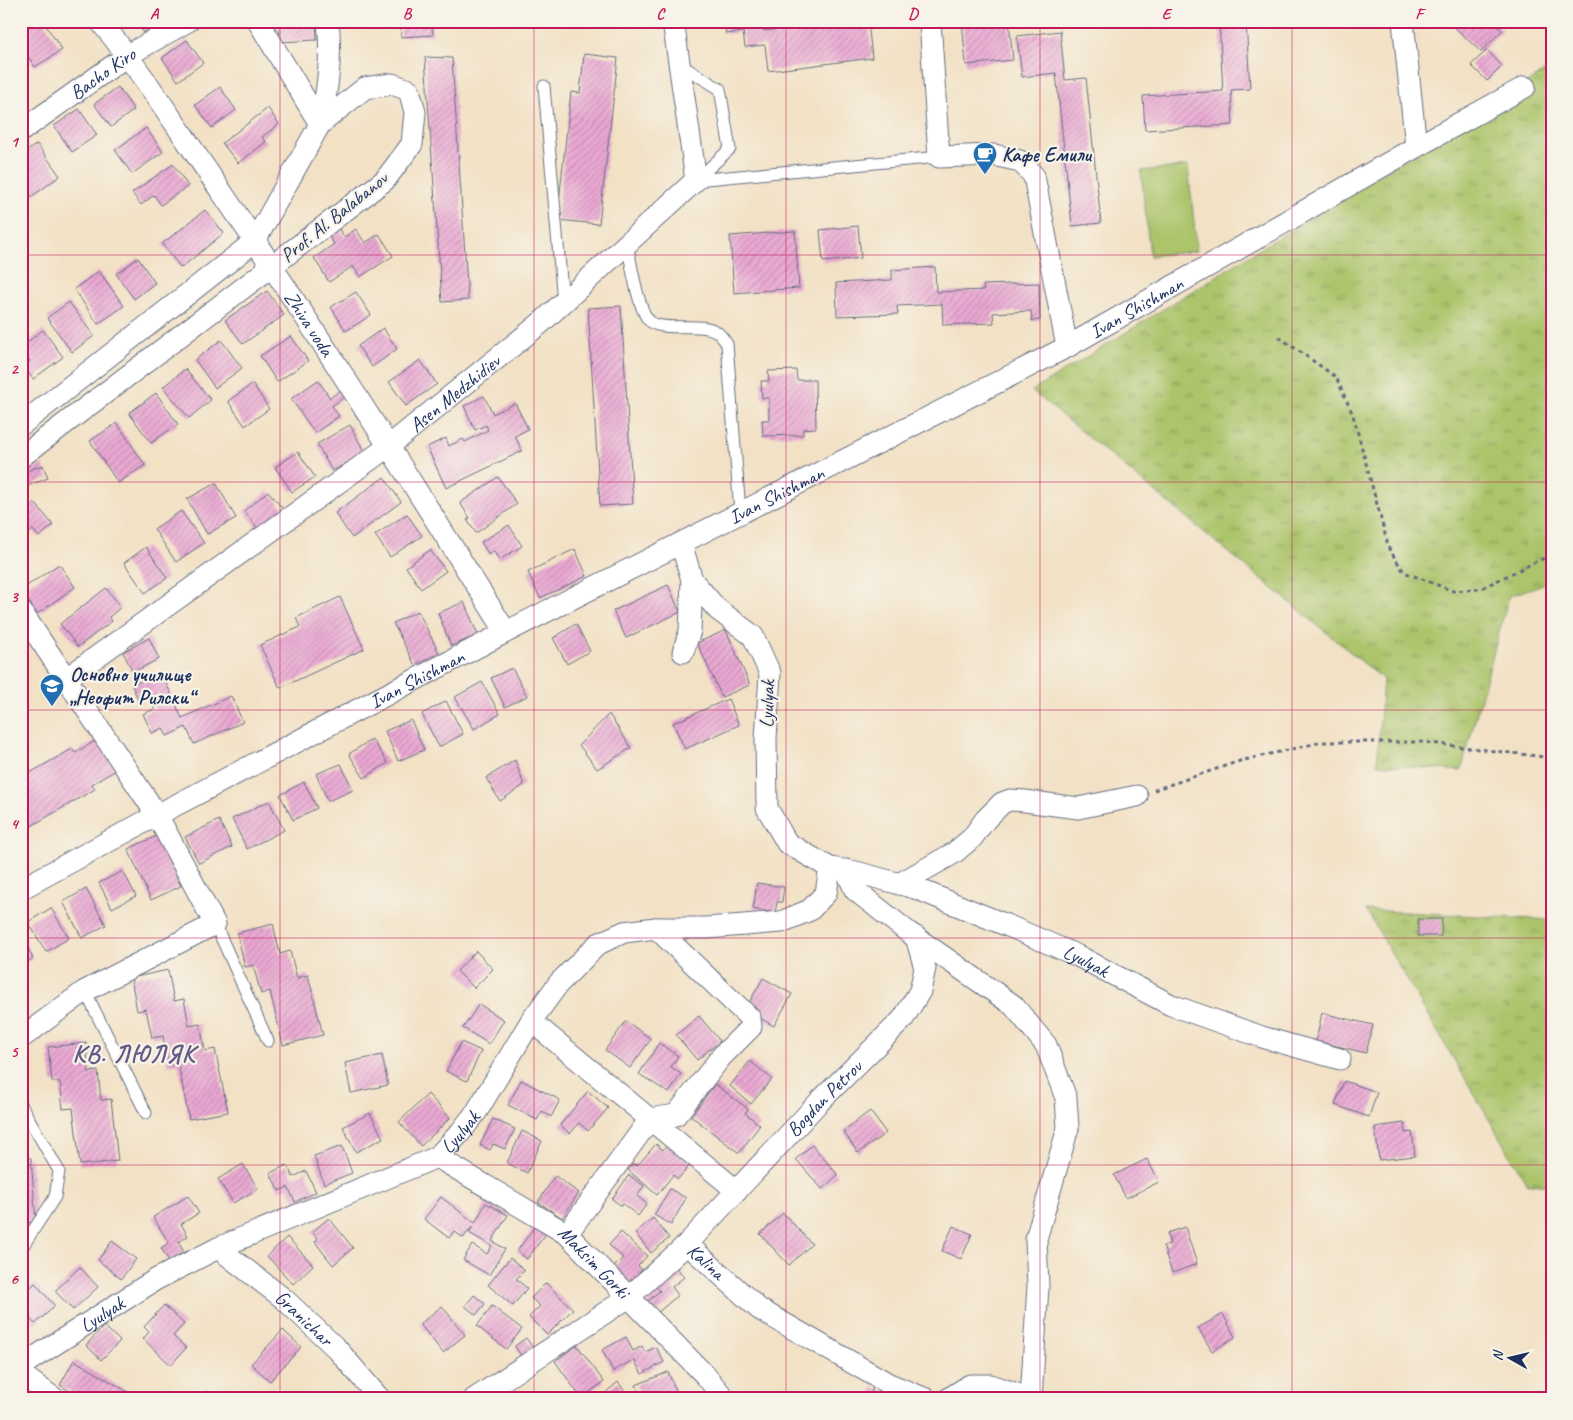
<svg xmlns="http://www.w3.org/2000/svg" width="1573" height="1420" font-family="Caveat,sans-serif">
  <defs>
    <pattern id="grass-tufts" width="24" height="20" patternUnits="userSpaceOnUse" patternTransform="scale(1.25)"><rect width="24" height="20" fill="#acc46a"/><path d="M3 7l-1-3M5 7V3M7 7l1-3M15 17l-1-3M17 17v-4M19 17l1-3" fill="none" stroke="#8ba05a"/></pattern>
    <pattern id="building-hatch" width="6" height="6" patternUnits="userSpaceOnUse" patternTransform="scale(1.25)"><rect width="6" height="6" fill="#eba9d3"/><path d="M-1 1l2-2M0 6l6-6M5 7l2-2" fill="none" stroke="#be8aae"/></pattern>
  </defs>
  <rect width="100%" height="100%" fill="#f7f3e8"/>
  <filter id="ink" filterUnits="userSpaceOnUse"><feTurbulence type="fractalNoise" baseFrequency=".02" numOctaves="2"/><feDisplacementMap in="SourceGraphic" scale="10" xChannelSelector="R" yChannelSelector="G"/><feConvolveMatrix kernelMatrix="1 2 1 2 8 2 1 2 1" color-interpolation-filters="sRGB"/></filter>
  <filter id="wash" filterUnits="userSpaceOnUse"><feTurbulence type="fractalNoise" baseFrequency=".0096" numOctaves="4" result="noise"/><feDisplacementMap in="SourceGraphic" scale="20" xChannelSelector="R" yChannelSelector="G"/><feGaussianBlur stdDeviation="1.12" result="paint"/><feColorMatrix in="noise" values="0 0 0 0 0 0 0 0 0 0 0 0 0 0 0 0 0 1.4 0 .05"/><feComposite in="paint" operator="in"/></filter>
  <g filter="url(#wash)">
    <rect width="100%" height="100%" fill="#f2e1c5"/>
    <path fill="url(#grass-tufts)" stroke="#647a64" d="M1552 67V581L1509 596 1461 771 1377 764 1383 679 1032 391Z
      M1366 910 1552 920V1186L1527 1184Z"/>
    <path fill="#acc46a" stroke="#647a64" d="M1188 166 1197 251 1150 256 1141 171Z"/>
    <g id="blocks">
      <path fill="url(#building-hatch)" d="M21 21H43L62 50 35 67 21 46Z
        M136 21H160L144 33Z
        M279 21H316L317 40 280 42Z
        M400 21H431L433 35 401 37Z
        M724 21H763L764 31 845 21H868L872 58 768 71 765 45 745 47 743 32 726 34Z
        M962 21H1009L1013 60 966 65Z
        M1219 21H1246L1250 89 1231 90 1233 125 1145 130 1143 96 1223 91Z
        M1448 21H1492L1502 30 1481 52Z
        M1060 31 1065 80 1086 78 1101 223 1072 226 1056 73 1022 77 1017 36Z
        M187 40 203 63 178 81 162 58Z
        M1487 50 1502 66 1487 81 1471 65Z
        M584 54 618 58 599 224 557 220 571 92 580 93Z
        M425 57 452 58 468 300 442 302Z
        M118 87 134 110 111 127 94 104Z
        M220 87 236 110 212 128 195 105Z
        M268 108 279 124 262 137 266 142 238 163 222 143Z
        M79 109 97 135 72 152 54 126Z
        M146 128 163 152 132 174 115 150Z
        M37 144 60 176 31 197 21 183V155Z
        M173 164 188 186 161 205 154 195 141 205 132 193Z
        M205 210 224 233 181 268 162 244Z
        M858 226 861 258 823 262 820 230Z
        M339 229 344 237 356 229 365 243 379 234 393 256 360 277 353 266 329 282 314 258 334 244 329 236Z
        M795 231 799 288 734 293 730 236Z
        M138 258 155 283 134 299 116 274Z
        M935 267 936 292 984 290 983 285 1039 283 1040 320 1032 321 1031 311 993 313 994 323 943 325 942 304 897 306 898 314 837 316 836 283 892 280V270Z
        M99 271 124 306 98 324 74 289Z
        M267 291 284 315 243 344 225 320Z
        M356 292 371 315 346 331 331 307Z
        M69 302 94 336 72 352 47 318Z
        M621 306 633 504 600 506 588 308Z
        M383 328 397 349 372 367 358 346Z
        M43 330 63 357 33 379 23 366 30 361 21 350V347Z
        M291 336 308 361 277 382 260 356Z
        M221 340 242 368 215 388 195 360Z
        M420 360 437 384 406 406 389 382Z
        M185 369 211 400 189 418 163 387Z
        M796 370 797 380H815L816 428 803 429V435L763 436 762 420H769V398H762L761 381H769L768 371Z
        M318 380 330 398 342 389 346 396 332 406 339 416 315 433 291 399Z
        M253 384 269 409 245 426 228 401Z
        M156 393 178 424 151 443 129 413Z
        M484 396 493 414 515 403 528 429 515 436 522 451 446 488 427 447 446 438 449 446 463 439 465 442 488 430 486 425 475 430 464 406Z
        M117 423 145 465 118 483 90 441Z
        M350 425 365 453 332 471 317 444Z
        M298 452 315 477 292 492 275 467Z
        M43 465 48 478 25 487 21 473Z
        M384 477 401 502 352 538 335 513Z
        M498 477 517 504 476 533 467 520 470 518 460 503Z
        M216 483 236 518 207 534 187 499Z
        M268 491 284 510 259 530 244 511Z
        M35 503 53 525 39 537 33 530 21 540V514Z
        M181 511 204 543 176 562 154 529Z
        M407 514 422 536 390 557 375 535Z
        M509 525 522 546 499 560 494 551 489 555 481 542Z
        M146 547 167 578 145 593 124 563Z
        M575 549 587 576 540 598 528 572Z
        M430 550 446 571 421 589 406 567Z
        M59 564 75 587 37 614 21 590Z
        M668 585 680 612 626 638 613 611Z
        M106 588 121 607 109 617 112 621 78 647 60 624Z
        M340 597 364 649 280 688 260 645 300 627 296 618Z
        M464 602 478 635 451 646 438 613Z
        M418 611 439 653 415 665 393 623Z
        M576 624 590 651 567 664 553 638Z
        M726 630 750 685 722 697 697 643Z
        M149 638 159 659 133 672 123 652Z
        M512 668 527 696 505 707 491 678Z
        M161 672 182 718 231 696 243 722 194 744 186 727 167 736 163 728 152 733 143 714 155 709 149 695 138 700 132 685Z
        M482 682 500 714 474 729 455 697Z
        M728 699 739 725 685 749 673 723Z
        M446 701 463 734 439 747 422 714Z
        M609 714 631 748 597 769 579 745Z
        M411 720 424 750 398 761 385 731Z
        M98 739 116 770 92 784 95 789 21 832V778L72 749 75 753Z
        M372 739 388 763 364 778 349 754Z
        M515 760 524 785 500 801 486 778Z
        M341 764 353 790 328 801 316 774Z
        M304 782 317 808 293 820 280 795Z
        M269 801 284 830 247 849 232 819Z
        M219 820 232 847 199 863 185 837Z
        M163 833 166 851 181 886 151 900 128 849Z
        M123 871 136 896 112 908 99 883Z
        M757 883 784 887 782 902H777L775 913 753 909Z
        M86 889 106 925 82 938 63 902Z
        M51 908 69 938 46 952 28 922Z
        M1418 919H1442L1441 936H1418Z
        M273 924 280 954 290 951 297 978 308 975 323 1035 283 1045 270 991 261 994 253 965 245 967 237 933Z
        M21 932 33 959 21 964Z
        M476 951 493 969 474 988 457 971Z
        M168 970 174 1001 184 999 189 1026 200 1024 205 1051 215 1049 228 1112 189 1119 178 1063 168 1065 163 1036 152 1038 146 1009 137 1011 131 978Z
        M763 978 792 994 774 1026 745 1010Z
        M479 1004 504 1020 489 1044 463 1028Z
        M1322 1013 1373 1025 1366 1053 1316 1041Z
        M699 1016 720 1041 697 1060 676 1035Z
        M626 1021 651 1039 630 1068 605 1050Z
        M461 1042 481 1051 467 1081 446 1071Z
        M86 1043 89 1072 98 1071 101 1100 111 1099 118 1161 80 1165 73 1108 63 1109 60 1082H52L48 1047Z
        M659 1043 678 1056 671 1067 681 1074 669 1093 639 1074Z
        M382 1055 388 1085 351 1093 345 1063Z
        M750 1061 772 1079 751 1104 730 1086Z
        M521 1080 560 1100 551 1117 542 1111 537 1120 508 1105Z
        M1344 1081 1377 1092 1369 1117 1335 1105Z
        M715 1084 748 1109 745 1113 760 1125 739 1153 691 1116Z
        M588 1091 608 1108 588 1131 579 1123 570 1134 560 1125Z
        M428 1094 450 1118 421 1146 399 1122Z
        M870 1111 886 1133 858 1153 843 1131Z
        M370 1113 383 1138 356 1152 343 1127Z
        M493 1119 515 1129 505 1149 493 1144 490 1150 480 1145Z
        M1404 1123 1405 1133 1412 1132 1415 1156 1379 1160 1375 1127Z
        M522 1131 542 1141 527 1173 507 1163Z
        M656 1144 663 1150 668 1144 691 1164 678 1179 673 1175 657 1195 628 1170 634 1163 637 1166Z
        M812 1145 838 1175 822 1189 796 1159Z
        M342 1146 352 1173 324 1184 314 1156Z
        M21 1158H31L36 1222 21 1223Z
        M1147 1159 1159 1182 1126 1198 1114 1175Z
        M243 1164 258 1189 233 1203 218 1179Z
        M287 1165 293 1177 306 1171 316 1192 295 1202 288 1187 279 1191 270 1173Z
        M629 1175 644 1186 637 1196 647 1204 638 1216 623 1204 622 1206 612 1199Z
        M555 1176 579 1193 562 1218 538 1202Z
        M670 1189 686 1198 671 1225 654 1215Z
        M188 1196 199 1213 181 1224 188 1236 178 1242 184 1252 169 1261 161 1248 169 1243 153 1217Z
        M441 1197 475 1223 486 1203 508 1215 492 1241 505 1249 489 1275 463 1260 472 1245 487 1254 492 1246 469 1233 473 1226 463 1238 454 1231 449 1238 424 1219Z
        M783 1213 812 1244 789 1265 760 1234Z
        M329 1218 353 1248 333 1265 315 1242 318 1239 312 1232Z
        M653 1218 669 1238 651 1253 635 1233Z
        M537 1223 548 1231 527 1259 517 1251Z
        M953 1226 972 1234 961 1259 942 1251Z
        M1185 1227 1197 1264 1172 1273 1163 1246 1170 1244 1167 1233Z
        M621 1232 647 1256 638 1266 645 1272 632 1286 613 1268 623 1258 609 1245Z
        M287 1237 313 1265 293 1284 267 1256Z
        M112 1241 136 1259 121 1279 98 1260Z
        M510 1258 525 1270 516 1279 527 1288 513 1306 488 1285Z
        M674 1264 684 1277 672 1287 678 1295 656 1314 647 1302 660 1291 652 1282Z
        M80 1267 98 1287 73 1310 55 1291Z
        M35 1283 55 1306 35 1324 21 1309V1296Z
        M546 1283 573 1309 547 1335 529 1317 540 1306 531 1298Z
        M474 1295 485 1304 476 1315 465 1306Z
        M164 1305 184 1324 173 1336 186 1348 171 1365 143 1339 149 1332 144 1327Z
        M442 1306 465 1335 443 1353 420 1324Z
        M492 1306 522 1329 506 1349 477 1326Z
        M1223 1314 1235 1337 1212 1351 1198 1328Z
        M104 1326 120 1341 101 1360 86 1345Z
        M283 1330 301 1347 270 1381 251 1364Z
        M626 1337 633 1351 642 1346 645 1352 656 1347 664 1362 642 1374 634 1360 613 1371 602 1350Z
        M526 1338 533 1348 521 1356 515 1346Z
        M577 1345 604 1382 581 1398 555 1361Z
        M74 1360 130 1393 127 1399H82L60 1385Z
        M668 1372 677 1394 665 1399H652L651 1397 642 1399 636 1385Z
        M618 1382 631 1399H598Z
        M873 1387 904 1399H869Z
        M207 1391 220 1399H202Z
        M545 1391 550 1399H533Z"/>
    </g>
  </g>
  <g filter="url(#ink)">
    <use href="#blocks" fill-opacity="0" stroke="#666d82" stroke-width="1"/>
    <g fill="none" stroke-linecap="round" stroke-linejoin="round">
      <defs>
        <path id="lane" d="M679 64 720 89 730 149 696 180
          M544 86 563 302
          M696 180 939 157
          M627 243C631 262 637 304 647 318 658 335 700 320 717 332 721 335 724 340 727 344L740 512
          M215 924 268 1041
          M85 991 146 1113
          M21 1105 59 1171 55 1197 21 1249"/>
        <g id="street">
          <path id="s1" d="M100 21C146 77 184 138 225 197 322 339 414 486 506 632"/>
          <path d="M258 21 320 124"/>
          <path d="M930 21 939 157 994 155 1020 161 1034 176 1067 347"/>
          <path d="M1403 21 1416 147"/>
          <path d="M320 124C328 90 332 56 328 21"/>
          <path id="s2" d="M21 131 128 55 188 21"/>
          <path d="M21 425 255 241 320 124 365 88 392 84 409 90 415 112 412 144 385 180 21 457"/>
          <path id="s3" d="M681 543 692 580 717 609 753 636 770 673 766 739 767 808 787 843 830 868 856 872 915 888 1011 927 1078 956 1171 1005 1262 1037 1340 1059"/>
          <path d="M21 611 157 815 215 924 85 991 21 1038"/>
          <path d="M683 652 690 631 692 580"/>
          <path id="s4" d="M67 678 389 446 542 322 696 180 673 21"/>
          <path d="M846 870 855 890 908 932 1013 1005 1046 1045 1066 1098 1068 1128 1036 1239 1038 1286 1031 1399 991 1385H970L948 1399"/>
          <path d="M899 884 954 853 972 838 985 820 1002 803 1010 800 1025 801 1078 808 1137 796"/>
          <path id="s5" d="M21 889 157 815 506 632 1067 347 1416 147 1525 87"/>
          <path d="M531 1021 737 1191"/>
          <path id="s6" d="M437 1157 567 1234 705 1375 725 1399"/>
          <path d="M567 1234 650 1119 676 1115 721 1057 751 1027 750 1018 656 928"/>
          <path id="s7" d="M687 1244 819 1102 903 1019 920 991 925 968 916 937"/>
          <path id="s8" d="M218 1248 284 1299 337 1349 380 1399"/>
          <path id="s9" d="M21 1366 155 1280 218 1248 437 1157 459 1134 477 1111 531 1021 559 983 598 944 624 932 656 928H707L781 922 810 910 826 893 830 868"/>
          <path d="M21 1374 55 1399"/>
          <path id="s10" d="M474 1399 629 1297 687 1244 759 1309 889 1384 926 1399"/>
        </g>
      </defs>
      <use href="#lane" stroke="#666d82" stroke-width="13"/>
      <use href="#street" stroke="#666d82" stroke-width="23"/>
      <path stroke="#666d82" stroke-width="3" stroke-dasharray="4 4" stroke-linecap="butt" d="M1279 337 1336 377 1353 415 1389 549 1404 572 1453 591 1480 589 1539 560 1552 556
        M1154 790 1240 761 1322 742H1422L1552 758"/>
      <use href="#lane" stroke="#fff" stroke-width="11"/>
      <use href="#street" stroke="#fff" stroke-width="21"/>
    </g>
  </g>
  <path fill="none" stroke="#c2185b" stroke-width="1" stroke-opacity="0.55" d="M280 21V1399M534 21V1399M786 21V1399M1040 21V1399M1292 21V1399M21 255H1552M21 482H1552M21 710H1552M21 938H1552M21 1165H1552"/>
  <defs>
    <symbol id="cafe-pin" viewBox="-11 -11 22 30"><path d="M0 17L-7.5 6A9.5 9.5 0 1 1 7.5 6Z" fill="#1f6fb2" stroke="#f7f3e8"/><path d="M-5.5-4.5H6V0H3Q3 3.5 0 3.5H-2.5Q-5.5 3.5-5.5 0ZM3-3.2v2h1.7v-2ZM-6 4.5H4V6H-6Z" fill="#fff"/></symbol>
    <symbol id="school-pin" viewBox="-11 -11 22 30"><path d="M0 17L-7.5 6A9.5 9.5 0 1 1 7.5 6Z" fill="#1f6fb2" stroke="#f7f3e8"/><path d="M0-5L7-2L0 1L-7-2ZM-4 1L0 2.5L4 1V4Q0 6-4 4Z" fill="#fff"/></symbol>
  </defs>
  <g fill-rule="evenodd">
    <use href="#cafe-pin" x="971" y="140" width="28" height="38"/>
    <use href="#school-pin" x="38" y="672" width="28" height="38"/>
  </g>
  <g text-anchor="middle" dominant-baseline="central" stroke-width="4.5" stroke-linejoin="round" paint-order="stroke">
    <g font-size="20" fill="#1b2f5e" stroke="#f7f3e8">
      <text stroke="none"><textPath href="#s2" startOffset="100">Bacho Kiro</textPath></text>
      <text transform="translate(334 217) rotate(-39)">Prof. Al. Balabanov</text>
      <text stroke="none"><textPath href="#s5" startOffset="1258">Ivan Shishman</textPath></text>
      <text stroke="none"><textPath href="#s1" startOffset="368">Zhiva voda</textPath></text>
      <text stroke="none"><textPath href="#s4" startOffset="481">Asen Medzhidiev</textPath></text>
      <text stroke="none"><textPath href="#s5" startOffset="852">Ivan Shishman</textPath></text>
      <text stroke="none"><textPath href="#s5" startOffset="448">Ivan Shishman</textPath></text>
      <text transform="translate(767 704) rotate(-88)">Lyulyak</text>
      <text stroke="none"><textPath href="#s3" startOffset="661">Lyulyak</textPath></text>
      <text stroke="none"><textPath href="#s7" startOffset="200">Bogdan Petrov</textPath></text>
      <text stroke="none"><textPath href="#s9" startOffset="501">Lyulyak</textPath></text>
      <text stroke="none"><textPath href="#s6" startOffset="190">Maksim Gorki</textPath></text>
      <text stroke="none"><textPath href="#s10" startOffset="290">Kalina</textPath></text>
      <text stroke="none"><textPath href="#s9" startOffset="96">Lyulyak</textPath></text>
      <text stroke="none"><textPath href="#s8" startOffset="111">Granichar</textPath></text>
    </g>
    <g font-size="20" font-weight="bold" fill="#1b2f5e" stroke="#f7f3e8" text-anchor="start">
      <text x="1002" y="154">Кафе Емили</text>
      <text x="70" y="674">Основно училище<tspan x="70" dy="23">„Неофит Рилски“</tspan></text>
    </g>
    <g font-size="25" font-weight="bold" letter-spacing="1" fill="#645a87" stroke="#f7f3e8">
      <text x="134" y="1054">КВ. ЛЮЛЯК</text>
    </g>
  </g>
  <rect width="1573" height="1420" fill="none" stroke="#f7f3e8" stroke-width="55"/>
  <g transform="translate(1510 1358) rotate(278)" stroke="#f7f3e8" stroke-width="4" paint-order="stroke">
  <path d="M0-4L9 19L0 12L-9 19Z" fill="#1b2f5e"/>
  <text y="-8" font-size="14" font-weight="bold" text-anchor="middle" fill="#1b2f5e">N</text>
  </g>
  <rect x="28" y="28" width="1518" height="1364" fill="none" stroke="#c2185b" stroke-width="2"/>
  <g font-size="16" text-anchor="middle" font-weight="bold" fill="#c2185b">
    <text x="154" y="19">A</text>
    <text x="407" y="19">B</text>
    <text x="660" y="19">C</text>
    <text x="913" y="19">D</text>
    <text x="1166" y="19">E</text>
    <text x="1419" y="19">F</text>
    <text x="14" y="147">1</text>
    <text x="14" y="374">2</text>
    <text x="14" y="602">3</text>
    <text x="14" y="829">4</text>
    <text x="14" y="1057">5</text>
    <text x="14" y="1284">6</text>
  </g>
</svg>
